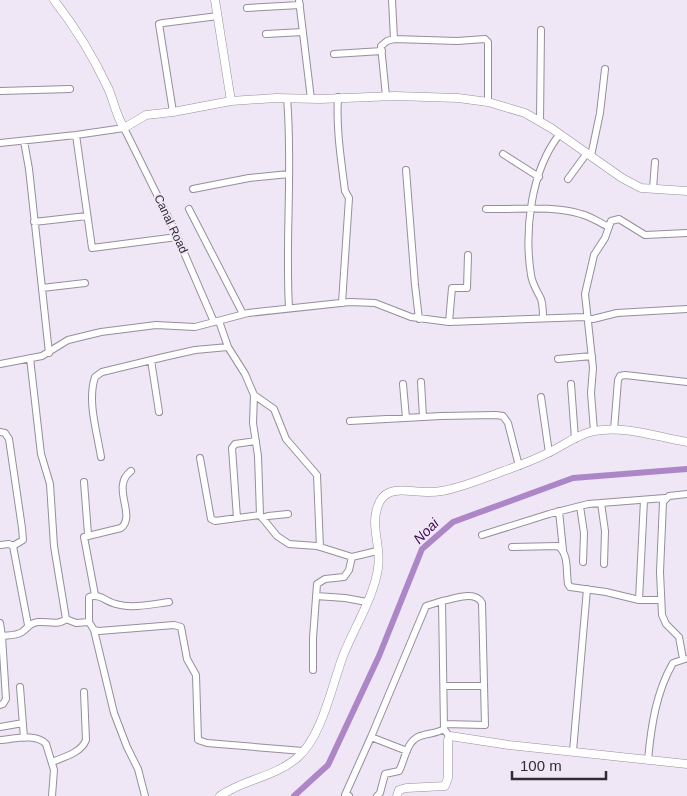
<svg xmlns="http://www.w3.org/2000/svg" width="687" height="796" font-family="Arial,sans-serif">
  <rect width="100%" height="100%" fill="#efe6f6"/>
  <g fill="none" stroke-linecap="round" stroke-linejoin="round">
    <path stroke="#ac86c6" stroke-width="6" d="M294 796 328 765 379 656 422 549 453 522 573 478 687 469"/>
    <defs>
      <path id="minor" d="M299 0 311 99
        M392 0 394 39
        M247 8 300 5
        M266 34 303 32
        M334 54 382 51
        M0 91 70 89
        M386 96 381 46 387 41 394 39 457 41 485 39 488 42V102
        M338 97C336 129 341 159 345 191L349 198 342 303
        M287 98C293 168 285 238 289 308
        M173 112 159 24 163 23 218 16
        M540 121 541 30
        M76 135 92 248 177 237
        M24 141 29 169 49 353
        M0 143 76 135 124 128 172 225 214 322
        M503 154 539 177
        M591 156 600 113 605 69
        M406 170 415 285 419 319
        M568 179 587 153
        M193 189 249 178 289 174
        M653 189 655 162
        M189 209 243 314
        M486 209C518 210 550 205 581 214 590 216 600 223 609 227
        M34 222 87 216
        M42 288 85 283
        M543 318C543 312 543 305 541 299 537 291 532 283 531 275 524 230 531 171 559 135
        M219 321 228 347 245 374 254 395 274 409 286 439 317 475 320 547
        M449 322 452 288H467L468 255
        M558 359 592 356
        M151 360 159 412
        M0 364 42 356 68 340 101 332 156 325 195 327 248 313 350 302 375 303 411 317 449 322 585 317 593 319 617 313 687 309
        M421 382 423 417
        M403 384 406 418
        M571 384 575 439
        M541 397 549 453
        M350 421 441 416 496 415 503 416 508 423 519 466
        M614 430 618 380 620 376 625 375 687 382
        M594 431 591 393 593 368 585 294 594 255 605 238 611 221 619 219 645 235 687 233
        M0 432 5 433 9 439 22 528 23 540 13 546
        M101 457C97 432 87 401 95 377L102 372 164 357 195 350 228 347
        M200 458 211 519 215 521 260 515 258 456 253 423 254 395
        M84 482 88 534
        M601 503 605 531 604 564
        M580 506 584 533 583 562
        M559 511 563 550
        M260 515 277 536 289 544 317 546 352 557
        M237 518 232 448 235 444 256 441
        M262 518 268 516 288 514
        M482 535 549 514 588 504 665 498
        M0 545 9 544 13 546 28 625
        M512 547 558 546C569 554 566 571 568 584L570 587 606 592 639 600H661
        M95 595 84 537 121 528C137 515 110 487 131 471
        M316 596 345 598 367 602
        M639 600 644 500
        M66 619 76 623 89 622 94 630 99 631 174 625 181 627 187 659 196 675 198 740 207 743 303 751
        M89 622V597C100 593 106 602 116 604 132 609 153 604 169 602
        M0 623 2 636H0
        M94 630 114 713 127 747 138 769 145 796
        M683 659 679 637 666 624 662 615 660 572 663 502 669 496 687 494
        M313 670V638L317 584 325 579 344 577 349 570 352 557 377 551
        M444 686H484
        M20 687 24 738
        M0 705 3 704 6 699 2 636C8 635 16 636 22 632 28 628 29 623 38 622 47 621 58 626 66 619L54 546 50 484 41 454 30 358
        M444 724 485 725 482 603C475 590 454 599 442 601L444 729 449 736
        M0 727 23 723
        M371 737 407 751
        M0 740C14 739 36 733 46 744L54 770 52 796
        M573 751 587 589
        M648 760C651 727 656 692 673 663L685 659
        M52 762C64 757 81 753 86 740L84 692
        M349 796 345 795 371 737 426 606 442 601
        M377 796 380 793 385 774 399 771C406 758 406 738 424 735 431 733 437 733 444 729"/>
      <path id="tertiary" d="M54 0C75 27 94 58 108 88 114 101 116 116 124 128L146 115 173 112 231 101 276 98 320 99 395 96 458 98 488 102 525 113 551 128 622 178 641 188 687 191
        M215 0 231 101
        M220 796C244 779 273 778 297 758 322 737 332 685 343 656 354 628 374 597 378 568 382 545 368 524 380 501 390 484 412 493 429 492 439 492 449 490 458 487 473 483 487 477 501 472 518 466 534 460 550 452 564 445 578 434 594 431 625 425 657 437 687 442
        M397 796 399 790 406 788 445 786 448 778V740L450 736 509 745 687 764"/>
    </defs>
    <use href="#minor" stroke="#978e9d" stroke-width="8"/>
    <use href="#tertiary" stroke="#978e9d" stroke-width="9"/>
    <use href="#minor" stroke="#fff" stroke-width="6"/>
    <use href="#tertiary" stroke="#fff" stroke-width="8"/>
  </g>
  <g text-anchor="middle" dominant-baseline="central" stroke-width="4" stroke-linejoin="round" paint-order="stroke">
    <g font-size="12" fill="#302c33" stroke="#efe6f6">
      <text transform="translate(171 224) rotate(65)">Canal Road</text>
    </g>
    <g font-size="14" font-style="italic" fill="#400a59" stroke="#efe6f6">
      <text transform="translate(426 531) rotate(-45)">Noai</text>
    </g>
  </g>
  <path d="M512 771v8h94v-8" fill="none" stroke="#302c33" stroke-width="2.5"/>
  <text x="520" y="771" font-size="15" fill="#302c33" stroke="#efe6f6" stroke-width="4" paint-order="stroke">100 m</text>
</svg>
